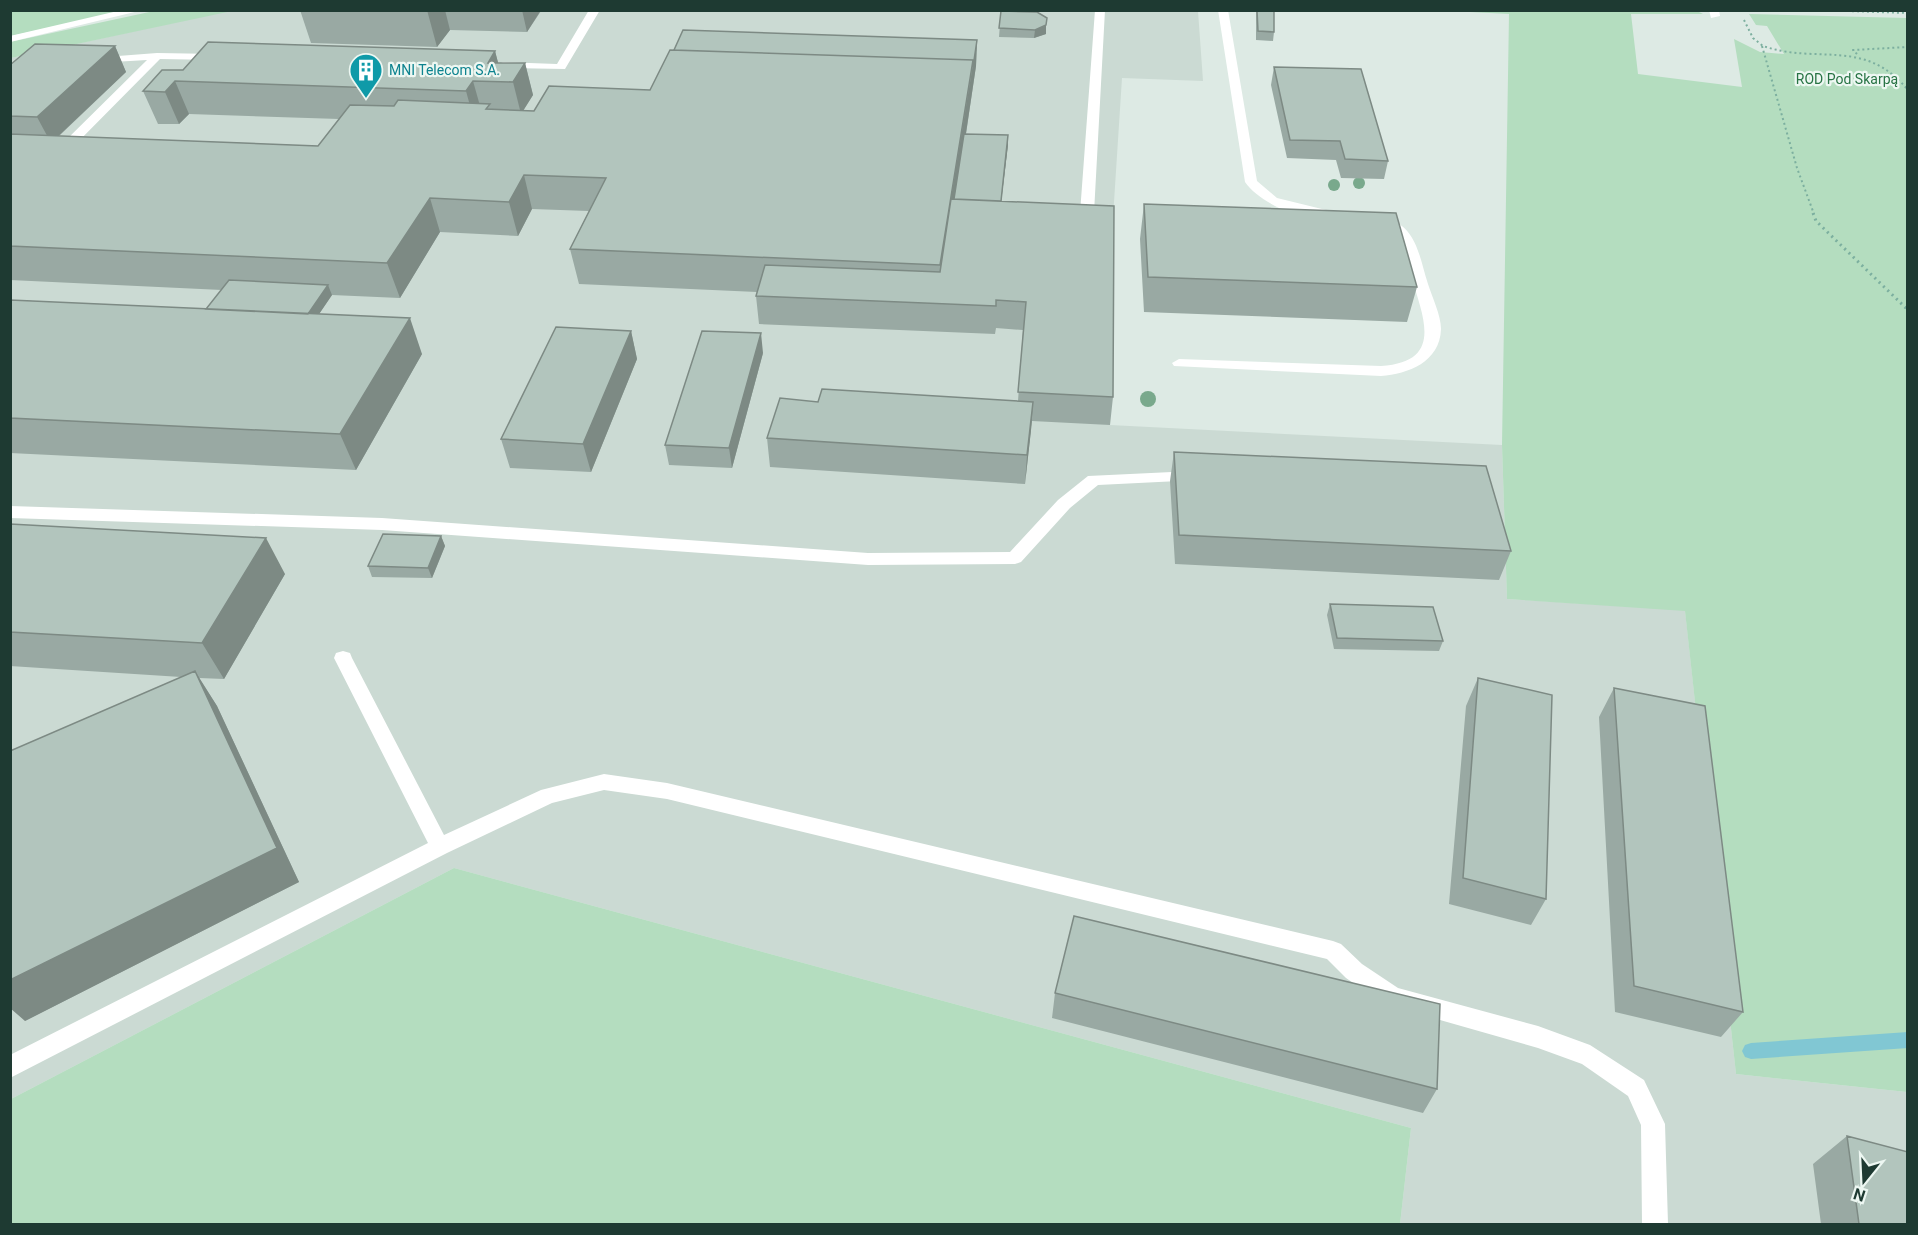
<svg xmlns="http://www.w3.org/2000/svg" width="1918" height="1235" font-family="Roboto,sans-serif">
  <rect width="100%" height="100%" fill="#ddeae4"/>
  <path fill="#cbdad3" d="M232 10 1198 11 1203 81 1122 78 1112 233 1110 425 1502 445 1507 599 1685 610 1736 1074 1907 1092V1224H1400L1411 1128 454 868 11 1099V58Z"/>
  <path fill="#b4ddbf" d="M1657 10 1699 12 1703 14H1631L1638 74 1742 87 1734 39 1760 52 1784 54 1767 26 1756 25 1749 14 1907 18V1092L1736 1074 1685 611 1507 599 1502 445 1509 14 1451 11Z
    M10 11H127L11 36Z
    M154 11H232L11 58 10 42Z
    M454 868 1411 1128 1400 1224H11V1099Z"/>
  <g fill="none" stroke-linecap="round" stroke-linejoin="round">
    <path fill="#81c7d3" fill-rule="evenodd" d="M1908 1032V1048L1751 1059 1745 1057 1742 1051 1745 1045 1751 1043Z"/>
    <path stroke="#7caf9f" stroke-width="2" stroke-dasharray="2 3" stroke-linecap="butt" d="M1817 10 1908 13
      M1744 20 1753 38 1763 46C1818 65 1864 37 1908 90
      M1762 46 1797 168 1814 214
      M1857 54 1853 50 1908 47"/>
    <path stroke="#7caf9f" stroke-width="3" stroke-dasharray="2 4" stroke-linecap="butt" d="M1813 213 1816 221 1908 310"/>
    <path fill="#fff" fill-rule="evenodd" d="M122 10H143L10 42V36Z
      M589 10H600L565 69 503 68 497 65 503 62 557 64Z
      M1095 10H1105L1094 213 1087 217 1080 213Z
      M1218 10H1228L1257 181 1277 198 1326 210V216C1300 222 1259 202 1245 182Z
      M1709 10H1719L1720 16 1711 18Z
      M157 53 217 54 223 57 217 60 160 59 67 153H59V147L147 60 96 63 90 60 92 58Z
      M1381 216C1417 225 1418 253 1428 284 1432 297 1441 315 1441 329 1440 362 1408 374 1381 376L1174 366 1172 363 1179 359 1381 366C1443 362 1424 319 1412 279 1409 267 1407 249 1400 239 1393 228 1382 228 1374 220Z
      M1193 471 1201 476 1199 480 1098 485 1070 508 1021 562 1015 564 868 565 382 530 10 518V506L382 518 868 553 1010 552 1058 500 1088 476Z
      M343 651 350 653 352 658 444 835 541 790 604 774 667 783 1333 941 1341 944 1362 964 1398 988 1538 1026 1590 1045 1644 1080 1665 1124 1668 1224H1642L1641 1125 1628 1096 1582 1064 1538 1048 1384 1004 1346 978 1327 959 667 799 604 790 552 803 447 853 10 1078V1055L428 843 334 658 336 653Z"/>
  </g>
  <g fill="#79a98c">
    <circle cx="1359" cy="183" r="6"/>
    <circle cx="1334" cy="185" r="6"/>
    <circle cx="1148" cy="399" r="8"/>
  </g>
  <path fill="#99a9a3" d="M300 10H541V11L527 32 450 30 437 47 311 43Z
    M1256 10H1274V32L1273 41 1256 40Z
    M1001 11 1046 34 1034 38 999 37Z
    M977 40 976 66 966 134 1008 145 1001 201 1113 397 1110 425 1032 421 1025 484 770 467 767 438 818 402 1018 401 1023 330 996 328 995 334 759 324 756 296 757 292 579 284 570 249 589 211 532 209 518 236 440 232 400 298 332 295 319 314 422 354 356 470 10 453V300L206 309 222 290 10 280V65L115 46 126 72 59 136 318 146 339 119 189 114 179 124H158L143 91 183 70 495 51 498 63H525L533 95 523 111H534L650 90Z
    M1274 67 1388 161 1384 179 1341 178 1336 160 1287 158 1271 85Z
    M1144 204 1417 287 1407 322 1144 312 1140 239Z
    M631 331 637 359 591 472 510 468 501 439Z
    M763 353 732 468 669 465 665 445Z
    M1174 452 1511 551 1499 580 1175 564 1170 481Z
    M10 524 285 574 224 679 199 678 217 706 299 882 25 1021 181 677 10 666Z
    M441 536 445 546 432 578 372 577 368 566Z
    M1330 604 1443 641 1439 651 1334 649 1327 615Z
    M1478 678 1546 899 1531 925 1449 904 1466 706Z
    M1614 688 1743 1012 1721 1037 1615 1012 1599 717Z
    M1055 993 1437 1089 1423 1113 1052 1018Z
    M1847 1136 1908 1224H1821L1813 1164Z"/>
  <path fill="#7d8a84" d="M427 10H445L450 30 437 47Z
    M522 10H541L527 32Z
    M1046 25V34L1034 38 1035 30Z
    M977 40 976 66 941 300 940 265Z
    M115 46 126 72 51 143 37 117Z
    M495 51 503 81 488 63Z
    M525 63 533 95 521 114 513 82Z
    M175 81 189 114 179 124 165 92Z
    M473 81 482 113 475 124 466 91Z
    M1008 135V145L998 228 999 219Z
    M524 175 532 209 518 236 509 202Z
    M430 198 440 232 400 298 387 263Z
    M328 285 332 295 296 348 291 338Z
    M410 318 422 354 356 470 340 434Z
    M631 331 637 359 591 472 583 444Z
    M761 333 763 353 732 468 729 448Z
    M1033 402 1031 430 1025 484 1027 455Z
    M441 536 445 546 432 578 428 568Z
    M266 538 285 574 224 679 202 643Z
    M195 671 217 706 299 882 25 1021 10 1008V980Z"/>
  <path fill="#b2c5bd" stroke="#7d8a84" stroke-width="1.5" d="M1257 10H1274V32L1258 31Z
    M1001 11 1037 12 1047 18 1046 25 1035 30 999 28Z
    M683 30 977 40 973 67V60L674 50Z
    M208 42 495 51 488 63H525L513 82 473 81 466 91 175 81 165 92 143 91 162 70H183Z
    M35 44 115 46 37 117 10 116V65Z
    M670 50 973 60 940 265 570 249 606 178 524 175 509 202 430 198 387 263 10 246V134L318 146 350 105 394 106 398 100 490 104 486 109 534 111 549 86 650 90Z
    M1274 67 1361 69 1388 161 1345 159 1340 141 1290 140Z
    M964 134 1008 135 1001 201 954 199Z
    M951 199 1114 206 1113 397 1018 392 1026 302 996 300V306L756 296 765 265 940 272Z
    M1144 204 1396 213 1417 287 1148 277Z
    M229 280 328 285 308 314 206 309Z
    M10 300 410 318 340 434 10 418Z
    M556 327 631 331 583 444 501 439Z
    M702 331 761 333 729 448 665 445Z
    M822 389 1033 402 1027 455 767 438 780 398 818 402Z
    M1174 452 1486 466 1511 551 1179 535Z
    M10 524 266 538 202 643 10 632Z
    M383 534 441 536 428 568 368 566Z
    M1330 604 1433 607 1443 641 1337 638Z
    M195 671 277 848 10 980V751Z
    M1478 678 1552 695 1546 899 1463 878Z
    M1614 688 1705 706 1743 1012 1634 986Z
    M1074 916 1440 1004 1437 1089 1055 993Z
    M1847 1136 1908 1152V1224H1859Z"/>
  <defs>
    <symbol id="building-pin" viewBox="-11 -11 22 30"><path d="M0 17L-7.5 6A9.5 9.5 0 1 1 7.5 6Z" fill="#0f9aa8" stroke="#edf7f2"/><path d="M-4-6H4V6H1V3H-1V6H-4ZM-2.5-4.3h1.7v1.8h-1.7ZM.8-4.3h1.7v1.8H.8ZM-2.5-1h1.7V.8h-1.7ZM.8-1h1.7V.8H.8Z" fill="#fff"/></symbol>
  </defs>
  <g fill-rule="evenodd">
    <use href="#building-pin" x="347" y="51" width="38" height="52"/>
  </g>
  <g text-anchor="middle" dominant-baseline="central" stroke-width="4.5" stroke-linejoin="round" paint-order="stroke">
    <g font-size="14" fill="#0d838f" stroke="#edf7f2" text-anchor="start">
      <text x="389" y="70">MNI Telecom S.A.</text>
    </g>
    <g font-size="14" fill="#277344" stroke="#edf7f2">
      <text x="1847" y="79">ROD Pod Skarpą</text>
    </g>
  </g>
  <rect width="1918" height="1235" fill="none" stroke="#1e3a32" stroke-width="24"/>
  <g transform="translate(1864 1181) rotate(198)" stroke="#edf7f2" stroke-width="4.5" paint-order="stroke">
  <path d="M0-4.5L10 22L0 15L-10 22Z" fill="#1e3a32"/>
  <text y="-9" font-size="16" font-weight="bold" text-anchor="middle" fill="#1e3a32">N</text>
  </g>
</svg>
